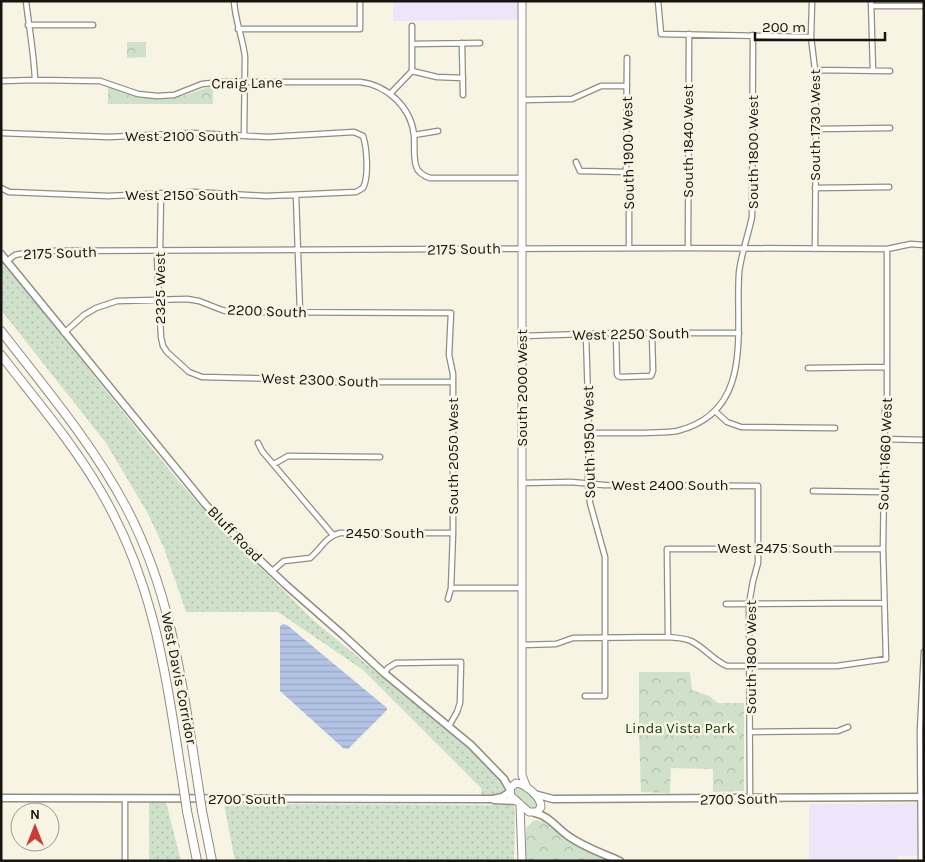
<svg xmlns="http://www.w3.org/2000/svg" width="925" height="862" font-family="Karla,sans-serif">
  <defs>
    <pattern id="grass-dots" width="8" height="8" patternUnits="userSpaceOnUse" patternTransform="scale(1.25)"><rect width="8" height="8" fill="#cfe1cb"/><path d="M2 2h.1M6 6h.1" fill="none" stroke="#b1c0ad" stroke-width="1.8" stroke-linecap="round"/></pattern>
    <pattern id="forest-crowns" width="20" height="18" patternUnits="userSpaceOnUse" patternTransform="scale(1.25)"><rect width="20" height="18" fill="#cfe1cb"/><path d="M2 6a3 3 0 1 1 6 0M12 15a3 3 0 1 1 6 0" fill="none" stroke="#b1c0ad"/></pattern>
    <pattern id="water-rules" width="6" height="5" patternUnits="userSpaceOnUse" patternTransform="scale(1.25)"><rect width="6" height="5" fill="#b2c3e4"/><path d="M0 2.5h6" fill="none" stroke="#98a7c2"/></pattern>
  </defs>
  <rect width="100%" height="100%" fill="#f7f4e4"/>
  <path fill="#eee5fb" d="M393 1H518V20L393 21Z
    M924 803V856H898V861H809V804Z"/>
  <path fill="url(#grass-dots)" d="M1 260 171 472 213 520 313 620 460 741 486 766 504 785 505 792 499 796 482 797 481 788 363 670 278 612H186L164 548 147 512 106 443 1 310Z
    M149 802H166L181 861H149Z
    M224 804 510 805 514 806 515 811 514 861H235Z"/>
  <path fill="url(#forest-crowns)" d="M127 42H146V57L127 58Z
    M108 86C133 93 151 104 179 97 190 94 201 89 213 86V104H108Z
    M639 672H690L692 690 709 696 718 703H744V791L713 792V769L671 768 670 793 641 792 639 732Z
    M538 820 541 822 543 820 565 839 582 849 610 861H525L526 828 533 821Z"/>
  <path fill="#cfe1cb" d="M518 786C527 788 537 799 538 808L532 811 514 795 513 790Z"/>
  <path fill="url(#water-rules)" d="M283 624 287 625 387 708V710L348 749 343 748 280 691V626Z"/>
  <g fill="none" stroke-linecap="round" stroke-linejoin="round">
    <defs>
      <path id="street" d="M26 1C29 28 34 53 35 80
        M234 1C235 21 243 38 245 57L244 136
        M658 1 661 34 811 37
        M812 1 811 37 815 70 816 129 815 249
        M871 1 873 71
        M871 6H924
        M28 25H93
        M238 29H360V1
        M462 43 463 95
        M412 44 480 43
        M627 58 626 172 629 198V248
        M815 70 890 71
        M412 71 437 77 463 78
        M412 71V26
        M1 81 35 80 100 81 138 94 157 96 174 95 202 84 221 82H360C387 85 411 107 414 135 415 145 413 156 416 166 418 173 424 176 430 178H522
        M390 94 412 71
        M522 100 572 99 601 86H627
        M816 129 890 128
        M1 133 109 137 191 133 268 137 354 132 363 136C367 148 369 177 363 188L356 192 266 196 194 192 108 196 9 192 1 188
        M414 135 438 131
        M576 162 580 171 626 172
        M815 188 889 187
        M161 193 160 251 157 258 161 337 163 346 167 352 189 372 202 377 285 379 309 382H453
        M296 195 300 312
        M688 248 689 34
        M7 261 15 255 35 251 688 248 887 249 911 244 924 245
        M64 333 84 315 96 308 117 301 187 299 199 301 222 310 230 312 451 313 449 355 453 374V533L451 588 448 599
        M616 333 617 374 618 376 621 377 651 376 653 371 652 333
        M522 336 616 333H739
        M808 368 887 367
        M715 411 727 422 741 427 835 428
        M589 433C607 433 625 433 643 433 654 432 666 433 677 431 755 412 735 331 739 273 741 254 748 236 752 217L753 35
        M885 439 924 440
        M258 443 262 451 333 535
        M274 464 288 456 380 457
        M521 483 571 482 604 485 758 486V563L753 581 749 604 750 799
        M813 491 884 492
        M271 572 284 561 310 558C321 549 326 536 340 533H453
        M451 588H521
        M726 604 884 603
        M668 637 667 549H883
        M522 645 556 644 573 638 668 637C676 638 684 638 691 641 705 648 713 660 727 666H837L886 659 883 549 885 410 887 396V249
        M384 673 388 668 396 663 461 662 460 703 457 712 449 726
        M585 696H605V557L590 503 588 484 589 433 586 335
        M751 732 838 731 848 727
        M125 861V798
        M921 861 920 730 924 652"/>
      <path id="secondary" d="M1 254 206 505 243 544 286 585 343 635 384 673 471 745 504 779 510 790
        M534 794 553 799 924 797
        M1 798 493 799 502 797 510 792
        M494 800 517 801
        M535 813C549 816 556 827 567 835 583 847 602 853 620 861"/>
      <path id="primary" d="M522 1V775L527 788
        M516 783C526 784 541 797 541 807L537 812H529L511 796 510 788Z
        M520 804 522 861"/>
      <path id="highway" d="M1 331C45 388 92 443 126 507 172 594 183 688 198 784
        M1 355C35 399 72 442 100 490 156 585 166 678 183 784
        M187 811 197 861
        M202 811 212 861"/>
    </defs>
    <use href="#street" stroke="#908e7e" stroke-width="7"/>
    <use href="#secondary" stroke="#908e7e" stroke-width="9"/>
    <use href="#primary" stroke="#908e7e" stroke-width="9"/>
    <use href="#highway" stroke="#908e7e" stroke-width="10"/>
    <use href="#street" stroke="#fff" stroke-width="4.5"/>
    <use href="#secondary" stroke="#fff" stroke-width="6"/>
    <use href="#primary" stroke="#fff" stroke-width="7"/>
    <use href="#highway" stroke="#fff" stroke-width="8"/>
    <defs>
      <path id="highway-bridge" d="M183 784 187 811
        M198 784 202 811"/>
    </defs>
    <use href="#highway-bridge" stroke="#908e7e" stroke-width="10" stroke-linecap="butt"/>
    <use href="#highway-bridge" stroke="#fff" stroke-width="8"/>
  </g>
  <g text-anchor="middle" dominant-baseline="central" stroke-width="5" stroke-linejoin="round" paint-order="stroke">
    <g font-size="15" fill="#15140e" stroke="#f7f4e4">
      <text transform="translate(247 83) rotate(-1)">Craig Lane</text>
      <text transform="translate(815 125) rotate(-90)">South 1730 West</text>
      <text x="182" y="136">West 2100 South</text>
      <text transform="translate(688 141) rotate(-90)">South 1840 West</text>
      <text transform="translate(753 152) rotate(-90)">South 1800 West</text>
      <text transform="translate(628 153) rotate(-91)">South 1900 West</text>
      <text x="182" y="195">West 2150 South</text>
      <text transform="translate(464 249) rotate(-1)">2175 South</text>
      <text transform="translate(60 253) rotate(-2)">2175 South</text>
      <text transform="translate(160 288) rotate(-90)">2325 West</text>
      <text transform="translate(267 311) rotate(2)">2200 South</text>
      <text transform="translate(631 334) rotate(-1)">West 2250 South</text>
      <text transform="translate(320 380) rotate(2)">West 2300 South</text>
      <text transform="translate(522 388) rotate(-90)">South 2000 West</text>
      <text transform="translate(589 442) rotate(-91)">South 1950 West</text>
      <text transform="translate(885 454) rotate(-88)">South 1660 West</text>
      <text transform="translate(453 456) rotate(-90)">South 2050 West</text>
      <text x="670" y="485">West 2400 South</text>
      <text x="385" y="533">2450 South</text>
      <text transform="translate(235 534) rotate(46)">Bluff Road</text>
      <text x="775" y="548">West 2475 South</text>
      <text transform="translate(751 657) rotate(-90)">South 1800 West</text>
      <text transform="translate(179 678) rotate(79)">West Davis Corridor</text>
      <text x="247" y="799">2700 South</text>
      <text transform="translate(739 799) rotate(-1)">2700 South</text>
    </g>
    <g font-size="15" fill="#17390e" stroke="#f7f4e4">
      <text x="680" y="728">Linda Vista Park</text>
    </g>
  </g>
  <rect width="925" height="862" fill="none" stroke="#15140e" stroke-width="5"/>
  <g transform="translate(35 827)"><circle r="24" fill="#f7f4e4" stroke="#9d9a8e"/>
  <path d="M0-4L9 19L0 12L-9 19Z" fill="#cb3d38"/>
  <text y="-8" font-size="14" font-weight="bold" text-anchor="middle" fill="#15140e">N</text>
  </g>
  <path d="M755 32v8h130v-8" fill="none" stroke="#15140e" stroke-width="2.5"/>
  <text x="762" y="32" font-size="15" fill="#15140e" stroke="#f7f4e4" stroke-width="4" paint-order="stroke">200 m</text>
</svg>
